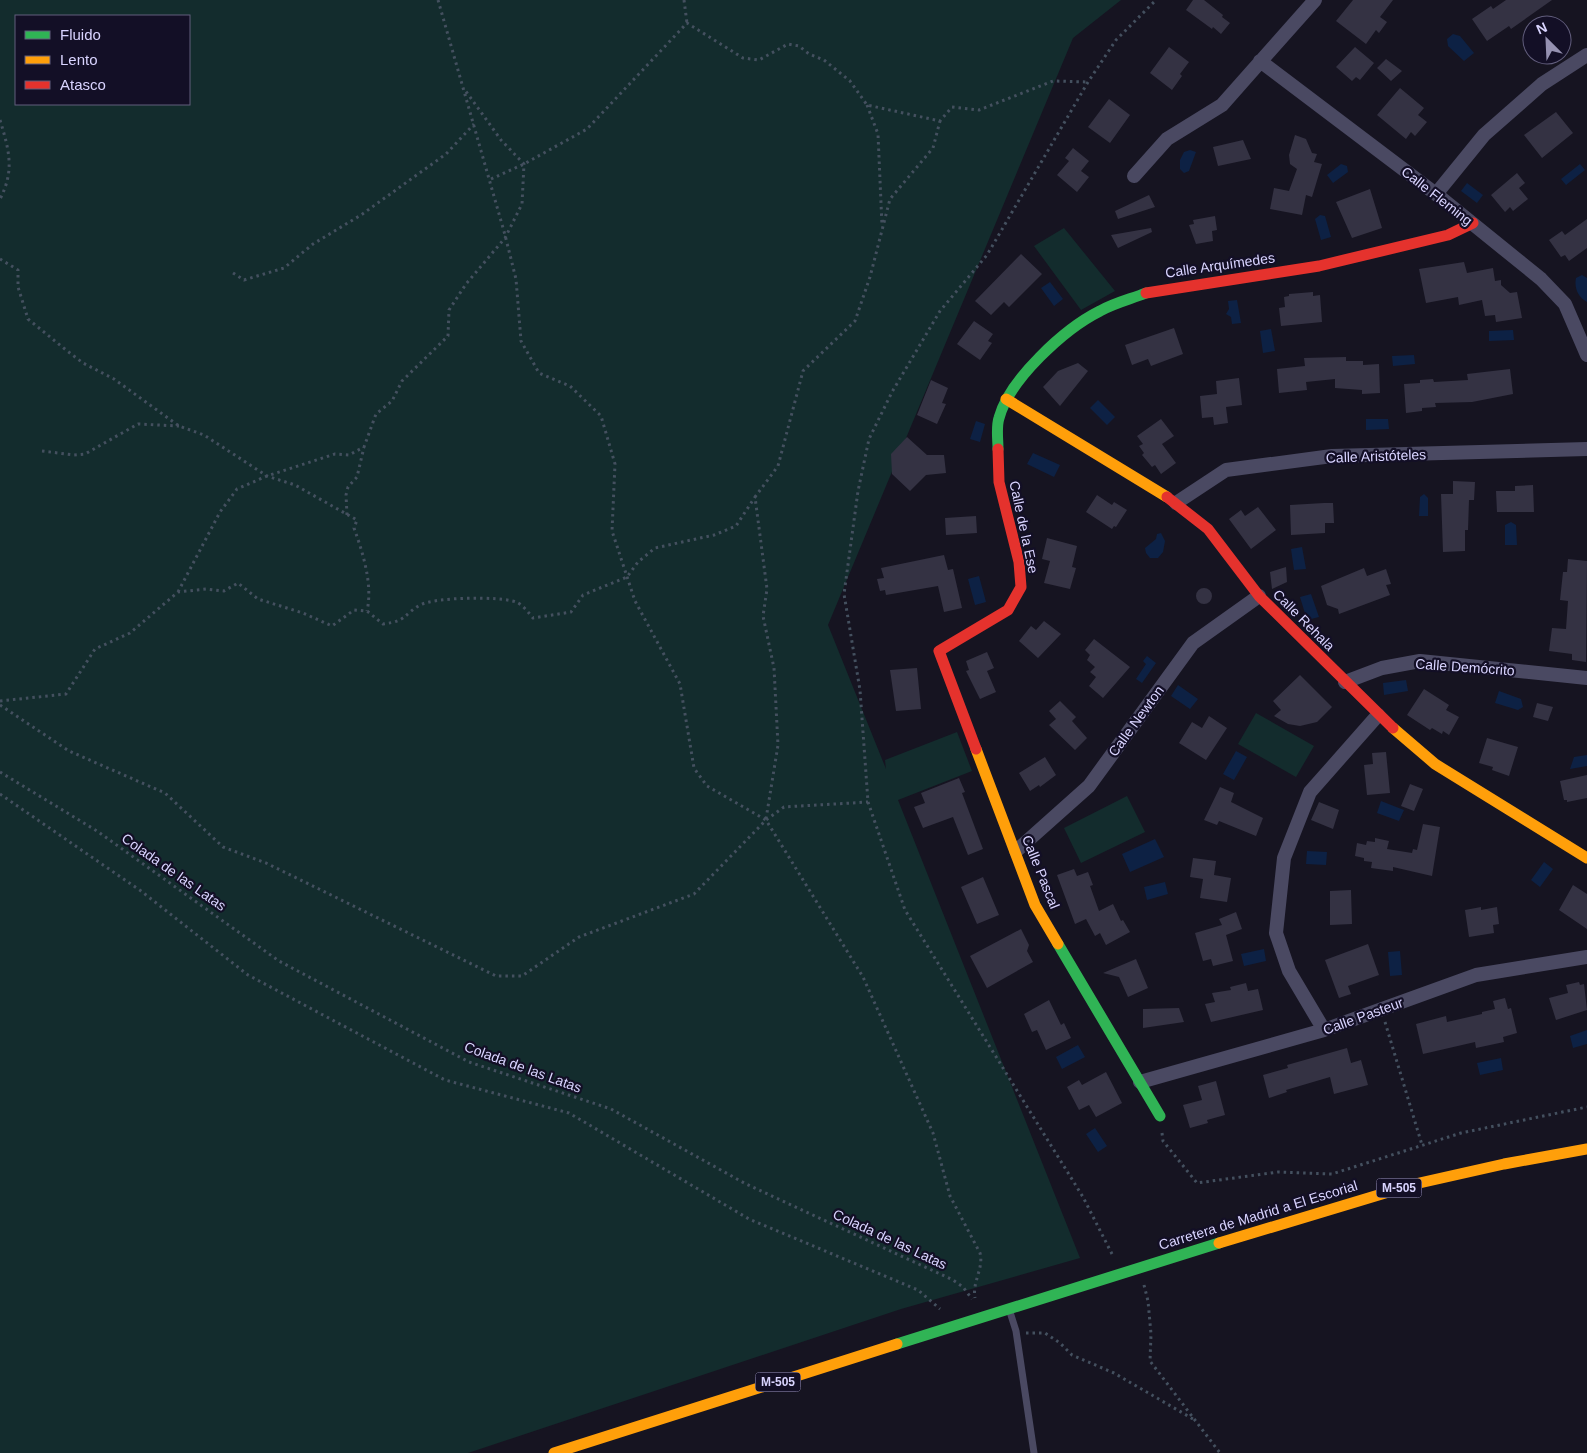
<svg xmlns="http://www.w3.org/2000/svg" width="1587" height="1453" font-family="Helvetica,sans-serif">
  <rect width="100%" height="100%" fill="#161421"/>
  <path fill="#132c2d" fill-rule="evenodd" d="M0 0H1121L1073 38 828 625 886 769 885 760 957 732 972 771 898 800 1080 1258 901 1309 468 1453H0ZM16 16H189V104H16Z
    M1064 228 1115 291 1081 310 1034 246Z
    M1256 713 1314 746 1296 777 1238 744Z
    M1127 796 1145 832 1081 863 1064 828Z"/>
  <path fill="#0d2144" d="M1453 34 1460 36 1474 53 1464 61 1448 46 1447 39Z
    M1190 150 1196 152 1189 171 1184 173 1180 169V160L1184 152Z
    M1341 164 1347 166 1348 172 1333 183 1327 175Z
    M1580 164 1585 170 1566 185 1561 179Z
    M1467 183 1483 195 1477 203 1461 191Z
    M1320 215 1325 216 1331 237 1321 240 1315 219Z
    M1582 275 1587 278V302C1578 297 1574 288 1576 278Z
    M1050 282 1063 299 1054 306 1041 288Z
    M1237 300 1241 323 1232 324 1231 317 1226 314 1229 309 1228 301Z
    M1271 329 1275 351 1263 353 1260 331Z
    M1513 330 1514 340 1489 341V331Z
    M1414 355 1415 364 1393 366 1392 356Z
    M1098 400 1115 417 1107 425 1090 408Z
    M1366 419H1388L1389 429 1366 430Z
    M976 421 985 424 980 442 970 439Z
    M1033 453 1060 465 1054 477 1027 464Z
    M1424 494 1428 498V516H1419L1420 497Z
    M1511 522 1516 525 1517 545H1505V525Z
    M1161 533 1165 541 1163 552 1158 558H1150L1146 553 1145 548 1156 539 1157 534Z
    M1302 547 1306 569 1294 570 1291 549Z
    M979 576 986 602 975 605 968 579Z
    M1311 594 1319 617 1307 620 1300 597Z
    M1147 656 1156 663 1142 683 1136 679 1146 664 1143 661Z
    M1406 680 1408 691 1384 695 1383 683Z
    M1178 685 1198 699 1190 709 1171 696Z
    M1499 691 1521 699 1523 707 1518 710 1495 703Z
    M1236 751 1247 757 1234 780 1223 774Z
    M1587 755V766L1570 769 1574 757Z
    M1381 801 1404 810 1399 821 1377 813Z
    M1155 839 1164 857 1130 872 1122 854Z
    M1307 851 1327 852 1326 865 1306 864Z
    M1544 862 1553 869 1540 887 1531 880Z
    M1165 882 1168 894 1147 900 1144 887Z
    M1264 949 1266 961 1244 966 1241 954Z
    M1400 951 1402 975 1390 976 1388 952Z
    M1587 1030V1044L1573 1048 1570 1036Z
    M1078 1045 1085 1057 1062 1069 1056 1057Z
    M1501 1058 1503 1070 1480 1075 1477 1063Z
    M1095 1128 1107 1146 1098 1152 1086 1134Z"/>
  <path fill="#343243" d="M1193 0H1204L1223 15 1222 17 1230 23 1221 34 1213 27 1212 29 1186 10Z
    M1353 0H1393L1380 17 1387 22 1379 33 1376 30 1366 44 1336 21Z
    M1506 0H1552L1511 29 1509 26 1487 41 1472 19 1491 6 1493 9Z
    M1169 47 1189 62 1180 74 1182 76 1172 90 1150 73Z
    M1355 47 1374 63 1360 80 1356 77 1352 81 1336 67Z
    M1386 59 1402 71 1391 81 1377 68Z
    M1400 88 1424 108 1418 115 1427 122 1415 136 1411 132 1406 139 1377 115Z
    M1109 99 1130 115 1110 143 1088 127Z
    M1556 112 1573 133 1542 158 1524 135Z
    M1295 135 1306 139 1312 153 1317 154 1314 162 1322 164 1312 197 1306 195 1302 215 1270 209 1274 188 1289 191 1297 169 1290 164 1289 155Z
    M1243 140 1251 159 1218 166 1213 147Z
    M1073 148 1089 161 1081 171 1089 177 1077 192 1057 175 1069 161 1065 158Z
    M1517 173 1525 183 1519 188 1528 199 1513 211 1510 207 1505 212 1491 195Z
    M1370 189 1382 228 1352 238 1336 202Z
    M1149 195 1155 207 1118 219 1115 211Z
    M1215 216 1217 230 1212 231 1213 241 1196 244 1189 225 1194 224 1193 220Z
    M1587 219V248L1569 261 1565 255 1561 257 1549 240 1562 231 1565 235Z
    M1151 228 1152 232 1118 248 1111 235Z
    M1021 254 1042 274 1009 307 1004 302 991 315 975 301Z
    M1464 262 1467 273 1493 268 1495 281 1501 280V285L1510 293 1517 292 1522 318 1496 322 1495 315 1485 316 1482 300 1459 305 1458 297 1426 303 1419 269Z
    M1313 292V296L1320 295 1322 322 1281 326 1279 308 1285 307 1284 297 1289 296V294Z
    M974 321 993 334 988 341 992 343 980 360 957 344Z
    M1174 328 1183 354 1151 366 1148 359 1132 365 1125 345Z
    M1346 357V361H1363V365L1379 364 1380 393 1362 394V390L1335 388V379L1306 382 1307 390 1279 393 1277 369 1305 366 1304 358Z
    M1078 363 1088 371 1060 406 1043 387 1058 371Z
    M1510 369 1513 394 1472 402 1435 403 1436 407 1422 408V411L1406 413 1404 384 1420 383V380L1433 379 1434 382 1468 380 1467 374Z
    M1239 378 1242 405 1226 407 1228 423 1214 425 1213 417 1202 418 1200 396 1217 394 1216 381Z
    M931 380 948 388 942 403 946 404 937 424 917 415Z
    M1161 419 1174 436 1162 444 1176 463 1161 474 1155 465 1152 467 1142 455 1144 453 1139 446 1143 444 1137 436Z
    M907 437 927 455H944L946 473 926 475 910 491 892 474 891 454Z
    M1453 481 1475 482 1474 500H1469L1468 530H1465V551L1443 552 1441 494H1453Z
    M1533 485 1534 512H1497L1496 491H1515V486Z
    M1097 495 1112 505 1114 502 1127 510 1116 527 1114 526 1112 529 1086 512Z
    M1324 503H1333L1334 523H1325V533L1291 535 1290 505Z
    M1258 507 1276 530 1251 549 1229 519 1241 510 1245 516Z
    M976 516 977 533 946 535 945 518Z
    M1047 538 1077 546 1072 567 1076 568 1070 589 1044 583 1050 561 1042 559Z
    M944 555 948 570 953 569 962 608 944 612 938 586 886 595 885 590 880 591 877 579 884 578 881 568Z
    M1568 559 1587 561 1586 662 1572 660V654L1549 651 1552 628 1566 629 1568 601 1560 600 1563 572H1567Z
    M1286 567 1287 582 1272 589 1270 572Z
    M1364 568 1367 576 1386 569 1391 584 1386 585 1390 595 1339 614 1338 609 1327 605 1321 586Z
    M1196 596a8 8 0 1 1 16 0a8 8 0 1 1-16 0Z
    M1044 621 1061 634 1038 658 1019 641 1031 626 1036 630Z
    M1094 639 1130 667 1103 698 1089 686 1096 677 1090 672 1095 667 1087 660 1090 655 1085 650Z
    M987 652 994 668 987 671 996 692 980 699 966 671 969 670 966 661Z
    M917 668 921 709 896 711 890 670Z
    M1300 675 1332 707 1317 722 1300 726 1288 724 1274 716 1281 710 1273 701Z
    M1424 689 1449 705 1446 710 1459 717 1449 735 1443 731 1442 734 1432 728 1430 730 1407 715Z
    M1060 701 1076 717 1072 721 1087 738 1075 750 1049 725 1056 719 1049 711Z
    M1537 703 1553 707 1548 721 1533 717Z
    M1209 716 1227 728 1206 760 1179 743 1192 722 1202 728Z
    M1487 738 1518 747 1509 776 1492 770 1493 767 1479 763Z
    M1386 752 1390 793 1367 795 1364 765 1373 764 1372 753Z
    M1045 757 1056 775 1040 787 1039 785 1030 791 1019 773Z
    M1587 775V798L1567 802V800H1564L1560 781Z
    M959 778 965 792 962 793 983 849 968 855 953 817 923 828 914 807 925 803 921 793Z
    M1410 784 1423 789 1414 811 1401 806Z
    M1220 787 1234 793 1231 802 1263 818 1256 836 1219 821 1217 825 1204 820Z
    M1319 802 1339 810 1333 829 1311 820Z
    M1423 824 1440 827 1432 876 1393 867V871L1371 868 1372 862 1364 861V858L1355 856 1357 843 1366 845 1367 841 1375 842V838L1389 841 1387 849 1412 853 1413 849 1417 850Z
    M1193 858 1216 861 1214 875 1231 878 1227 902 1200 898 1203 879 1190 877Z
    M1074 869 1077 876 1088 872 1093 885 1090 886 1099 911 1113 904 1121 921 1123 920 1130 932 1106 945 1100 933 1095 936 1086 919 1075 924 1057 875Z
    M983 877 999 915 977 924 961 887Z
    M1573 885 1587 894V929L1559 910Z
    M1351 890 1352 924 1330 925V891Z
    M1481 907V910L1497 907 1499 924 1493 925 1494 933 1469 937 1465 910Z
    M1236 912 1242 929 1226 935 1233 961 1213 966 1211 959 1203 961 1195 933 1222 925 1219 919Z
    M1021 929 1029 945 1027 951 1033 962 987 988 970 956Z
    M1368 944 1379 975 1348 986 1351 994 1339 998 1325 960Z
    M1136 959 1148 988 1128 997 1119 977 1103 973Z
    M1579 982 1580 985 1584 984 1587 1010 1556 1020 1549 998 1568 993 1566 985Z
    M1246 983 1248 991 1258 989 1263 1010 1211 1022 1205 1004 1215 1002 1212 993 1231 990 1230 987Z
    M1505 998 1508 1009 1511 1008 1517 1033 1503 1037 1504 1042 1476 1048 1475 1042 1423 1054 1416 1024 1446 1016 1447 1022 1482 1014V1012L1495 1009 1493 1001Z
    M1049 1000 1061 1025 1064 1023 1071 1038 1046 1050 1037 1030 1032 1032 1024 1014Z
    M1179 1008 1184 1022 1143 1028V1009Z
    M1347 1048 1351 1063 1361 1060 1368 1085 1334 1094 1330 1077 1286 1090 1287 1092 1269 1098 1263 1075 1288 1068 1287 1065Z
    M1106 1072 1122 1103 1096 1117 1089 1105 1079 1110 1067 1087 1079 1080 1082 1085Z
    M1216 1081 1225 1115 1207 1120 1208 1123 1190 1128 1183 1105 1202 1100 1198 1086Z"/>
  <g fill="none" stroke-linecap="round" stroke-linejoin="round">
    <path stroke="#44505f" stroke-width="3" stroke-dasharray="2.5 4" stroke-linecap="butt" d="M438 0 505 235 516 279 521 341 539 373 570 386 601 416 615 464 612 531 635 601 680 684 694 768 707 786 766 820 863 977 933 1133 950 1196 980 1253C984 1268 972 1282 975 1298
      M684 0 687 23
      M867 105 878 134 882 226
      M0 120C9 150 15 170 0 199
      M491 179 524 164 587 129 687 23 743 58 759 60 788 44 799 46 809 54 824 60 850 81 867 105 940 121 952 107 979 110 1053 81 1088 82
      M0 259 18 270V287L28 319 66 350 83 363 114 379 179 426 204 435 267 476 295 485 357 520 354 528C363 553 373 585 367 611
      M233 273 244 280 284 268 313 244 361 215 446 154 474 124
      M42 451 74 455 85 454 138 424 179 426
      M347 515 346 495 348 487 357 477 364 447
      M178 592 220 512 237 489 267 476 335 454 349 455 364 447 376 414 392 401 402 381 448 336 449 310 466 284 505 238 522 204 524 164 501 140 465 90
      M0 701 66 694 95 649 130 633 178 592 206 589 224 591 238 583 258 599 303 613 332 626 354 610 367 611 383 624C407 621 403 615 420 605 435 597 500 596 516 602 522 604 529 613 533 618L571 612 583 595 627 577 638 562 655 548 714 535 736 526 755 497
      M0 705 69 751 165 793 223 847 266 863 496 976H522L579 937 694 894 766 820 784 807 868 802
      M0 772 97 831 279 961 469 1062 611 1109 746 1184 953 1280 963 1287 972 1299
      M0 794 141 891 248 975 445 1080 569 1113 749 1219 918 1290 940 1309
      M766 819 778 745 774 668 763 616 767 589 755 497 778 466 803 371 855 321 870 277 890 199 933 148 940 121
      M1385 1022 1422 1145
      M1162 1133 1163 1141 1197 1183 1278 1172 1332 1174 1461 1133 1587 1107
      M1112 1254 1083 1197 905 910 868 802 860 690 844 594 858 491 869 439 892 392 940 311 987 255 1088 82 1116 40 1156 0
      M1144 1285 1148 1301 1151 1334 1150 1361 1220 1453
      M1026 1333H1045L1060 1343 1072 1355 1114 1373 1193 1419"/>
    <path stroke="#4a4962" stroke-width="7" d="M1010 1312 1016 1331 1034 1453"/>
    <path stroke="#4a4962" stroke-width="14" d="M1260 61 1436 194 1541 279 1565 304 1587 355
      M1134 176 1167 139 1222 105 1315 0
      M1436 194 1484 135 1542 84 1587 55
      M1176 503 1226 470 1332 456 1587 449
      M1345 682 1382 668 1420 661 1587 678
      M1016 851 1089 786 1193 643 1259 596
      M1324 1030 1289 971 1276 933 1284 858 1310 792 1378 715
      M1140 1082 1324 1030 1476 975 1587 957"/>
    <path stroke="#30b455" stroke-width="11" d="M998 449C998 439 996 427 999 418 1009 380 1064 329 1100 311 1114 303 1131 299 1146 293
      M1058 944 1160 1116
      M897 1344 1219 1243"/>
    <path stroke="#ff9f0a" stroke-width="11" d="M1006 399 1167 497
      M1393 728 1435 764 1587 858
      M976 749 1035 905 1058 944
      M1219 1243 1415 1184 1504 1164 1587 1149
      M554 1453 897 1344"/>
    <path stroke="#e5322d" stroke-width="11" d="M1146 293 1319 266 1448 235 1473 223
      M1167 497 1208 529 1259 596 1393 728
      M976 749 939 651 1008 610 1021 587 1019 562 999 482 998 449"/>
  </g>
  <g text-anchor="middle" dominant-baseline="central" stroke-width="4.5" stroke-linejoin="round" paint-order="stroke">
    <g fill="#130f26" stroke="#9e99be" stroke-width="1">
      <rect x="1376.5" y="1178.5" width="45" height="19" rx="4"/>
      <rect x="755.5" y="1372.5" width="45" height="19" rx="4"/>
    </g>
    <g font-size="12" font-weight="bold" fill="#d9d4ff">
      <text x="1399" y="1188">M-505</text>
      <text x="778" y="1382">M-505</text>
    </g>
    <g font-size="14" fill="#d9d4ff" stroke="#130f26">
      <text transform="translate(1437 196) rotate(38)">Calle Fleming</text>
      <text transform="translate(1220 265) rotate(-8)">Calle Arquímedes</text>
      <text transform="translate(1376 456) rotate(-2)">Calle Aristóteles</text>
      <text transform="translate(1024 527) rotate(78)">Calle de la Ese</text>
      <text transform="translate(1304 620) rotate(45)">Calle Rehala</text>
      <text transform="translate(1465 667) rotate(4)">Calle Demócrito</text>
      <text transform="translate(1136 721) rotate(-54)">Calle Newton</text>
      <text transform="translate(174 872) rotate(35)">Colada de las Latas</text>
      <text transform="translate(1041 872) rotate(68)">Calle Pascal</text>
      <text transform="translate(1363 1016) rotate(-20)">Calle Pasteur</text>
      <text transform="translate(523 1067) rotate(20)">Colada de las Latas</text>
      <text transform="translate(1258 1215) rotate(-17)">Carretera de Madrid a El Escorial</text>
      <text transform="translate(890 1239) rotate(25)">Colada de las Latas</text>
    </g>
  </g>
  <rect x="15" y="15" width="175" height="90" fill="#130f26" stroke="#625e7d"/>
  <rect x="25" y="31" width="25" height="8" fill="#30b455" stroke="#625e7d"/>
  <text x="60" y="40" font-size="15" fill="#d9d4ff">Fluido</text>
  <rect x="25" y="56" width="25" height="8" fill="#ff9f0a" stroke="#625e7d"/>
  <text x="60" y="65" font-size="15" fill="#d9d4ff">Lento</text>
  <rect x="25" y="81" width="25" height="8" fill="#e5322d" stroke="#625e7d"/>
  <text x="60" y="90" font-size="15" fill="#d9d4ff">Atasco</text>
  <g transform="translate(1547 40) rotate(336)"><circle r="24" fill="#130f26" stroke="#625e7d"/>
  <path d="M0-4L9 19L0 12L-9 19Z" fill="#9591b1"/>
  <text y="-8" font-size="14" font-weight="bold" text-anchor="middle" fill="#d9d4ff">N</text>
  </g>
</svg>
